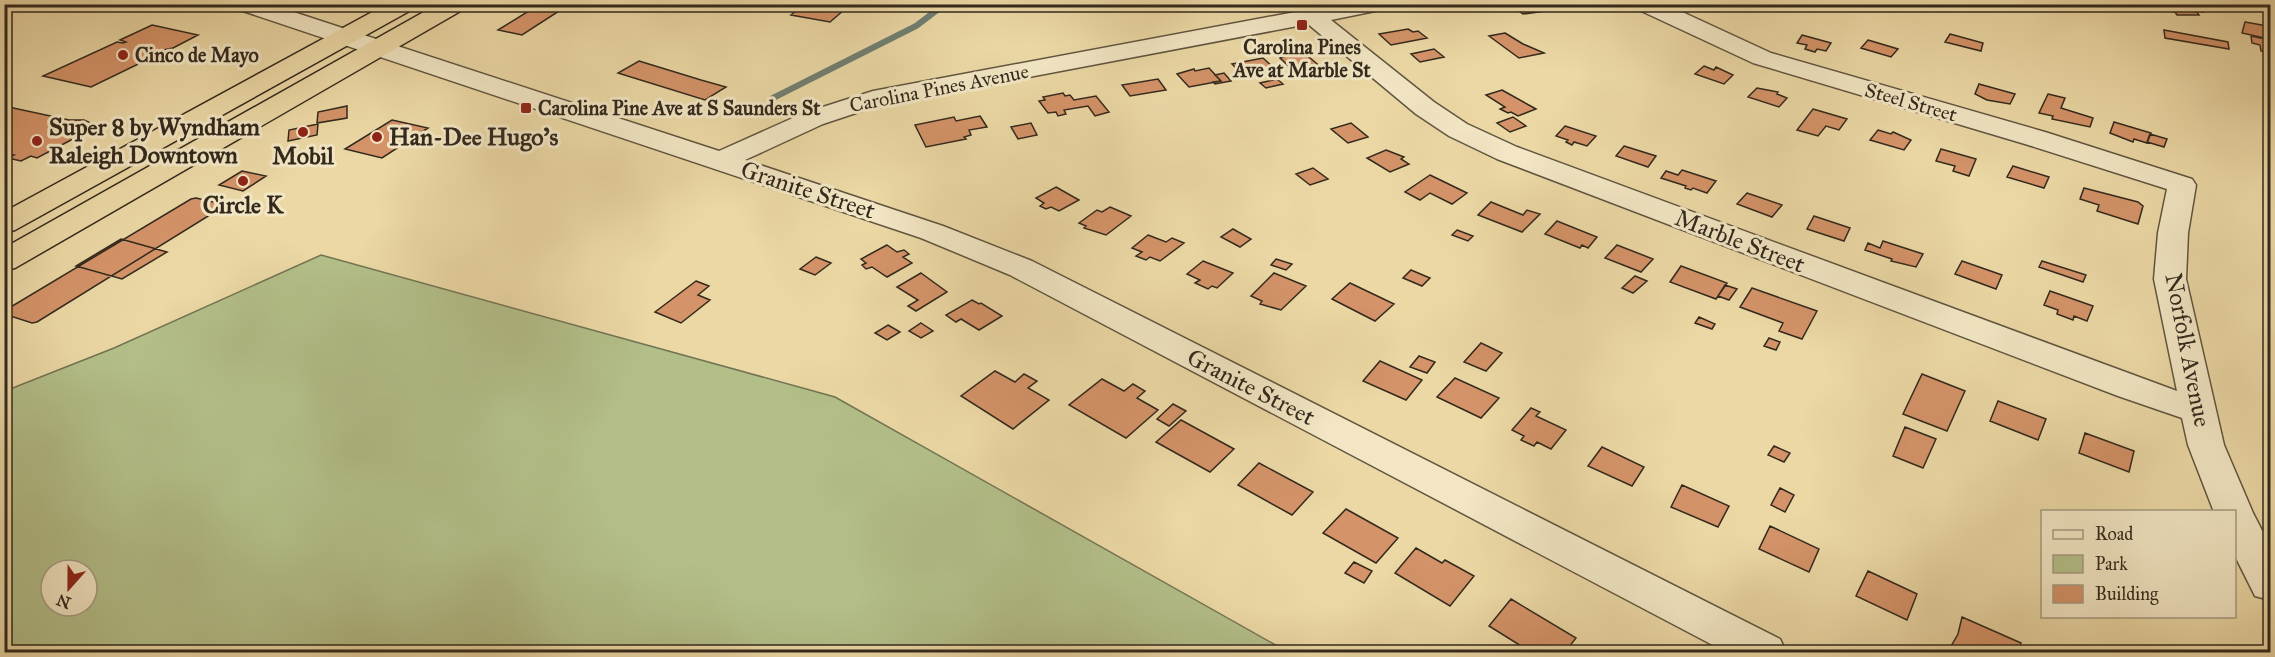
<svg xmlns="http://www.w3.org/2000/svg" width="2275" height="657" font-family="'IM FELL Great Primer',serif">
  <rect width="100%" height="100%" fill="#ebd8a5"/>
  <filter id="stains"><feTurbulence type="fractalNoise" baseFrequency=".00333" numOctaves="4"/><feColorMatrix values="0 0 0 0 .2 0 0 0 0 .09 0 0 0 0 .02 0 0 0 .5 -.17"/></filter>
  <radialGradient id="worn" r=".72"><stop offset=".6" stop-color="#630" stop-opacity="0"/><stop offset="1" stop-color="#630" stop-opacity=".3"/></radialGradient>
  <path fill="#b3bf89" stroke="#727453" stroke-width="1.5" fill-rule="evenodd" d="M321 255 835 397 1288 652H5V391L114 348ZM51 570H87V606H51Z"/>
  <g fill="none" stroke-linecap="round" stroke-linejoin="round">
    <path stroke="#707f73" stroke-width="6" d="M773 98 916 26 945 4"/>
  </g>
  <path fill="#d49368" stroke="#32291d" stroke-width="1.5" d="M540 4H570L522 35 498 30Z
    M804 4H851L830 22 791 15Z
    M1538 4 1546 11 1523 14 1512 6Z
    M1562 4H1596L1571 10Z
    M2156 4H2182L2201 8 2203 12Z
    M2149 5 2197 12 2199 15H2177L2175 12 2151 8Z
    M2245 22 2267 26 2269 39 2242 33Z
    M152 25 198 35 173 48 158 51 163 52 91 87 43 76 117 42 123 43 126 42 120 40Z
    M1408 29 1413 32 1418 31 1427 38 1391 45 1379 34Z
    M2164 30 2228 42 2229 49 2165 38Z
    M1505 33 1523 44 1544 53 1519 58 1489 36Z
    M1950 34 1983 43 1981 51 1945 42Z
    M1802 35 1831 43 1826 51 1817 49 1815 52 1805 49 1807 45 1797 43Z
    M2251 36 2270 40V53L2261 51 2260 45 2252 43Z
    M1868 40 1898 49 1891 57 1861 48Z
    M1434 49 1444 57 1420 62 1411 54Z
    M1302 51 1322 68 1297 74 1280 58Z
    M1263 58 1276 70 1245 77 1232 64Z
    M639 61 701 80 726 87 705 100 618 73Z
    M1704 66 1714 70 1716 67 1733 75 1724 84 1695 74Z
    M1209 68 1221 81 1189 87 1177 74 1194 69 1195 71Z
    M1224 73 1231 81 1215 84 1213 82 1221 81 1215 75Z
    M1158 79 1166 90 1130 96 1122 85Z
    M1277 79 1283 84 1266 88 1260 83Z
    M1979 84 2015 94 2010 104 1987 100 1975 94Z
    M1757 88 1778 92 1777 94 1787 98 1779 107 1748 97Z
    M1502 90 1536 109 1518 116 1511 112 1508 113 1500 109 1505 107 1486 95Z
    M1063 93 1065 96 1070 95 1074 100 1096 96 1109 112 1095 116 1088 106 1064 110 1066 114 1058 116 1056 112 1048 113 1039 101 1045 100 1043 97Z
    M2048 94 2065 98 2061 108 2093 118 2090 127 2052 119 2053 116 2039 113Z
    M4 106 69 120H84L93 124 84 129 90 130 37 158 31 156 21 161 8 158 14 155 4 153Z
    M347 106V118L317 123 318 112Z
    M1813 109 1847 119 1839 130 1826 126 1818 136 1797 130Z
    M980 116 987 127 969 130 971 135 964 137 966 139 926 147 915 125 954 117 956 121Z
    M1513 117 1526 126 1510 132 1497 123Z
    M392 120 428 128 382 158 345 149Z
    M2114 122 2151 133 2147 143 2134 139 2133 142 2110 133Z
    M1031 123 1037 135 1018 139 1011 127Z
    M1351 123 1368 137 1348 143 1331 129Z
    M318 124 317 135 288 141 289 130Z
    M1565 126 1596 136 1587 146 1574 142 1572 145 1566 142 1568 140 1556 136Z
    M1878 130 1891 134 1893 132 1911 140 1904 150 1870 140Z
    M2150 134 2167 139 2164 147 2147 142Z
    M1624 146 1656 156 1648 167 1616 156Z
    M1941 149 1976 159 1969 176 1953 171 1955 166 1936 161Z
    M1386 150 1404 157 1401 159 1409 164 1390 172 1367 158Z
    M2013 166 2049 177 2044 188 2007 177Z
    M1313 168 1328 179 1310 185 1296 174Z
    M1682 170 1716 181 1707 193 1693 188 1691 190 1685 188 1686 186 1661 178 1666 171 1678 175Z
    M242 171 266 176 243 191 219 185Z
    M1430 175 1467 193 1452 204 1430 193 1420 200 1405 192Z
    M1056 187 1079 200 1059 211 1051 207 1046 209 1040 206 1044 203 1036 198Z
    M2084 188 2138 202 2143 206 2138 224 2097 211 2099 205 2080 199Z
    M1747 193 1782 205 1772 217 1737 204Z
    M196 198 226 205 37 322 32 323 4 314V311L191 199Z
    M1491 202 1523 215 1527 210 1540 214 1522 232 1478 215Z
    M1110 207 1131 216 1106 235 1084 228 1086 226 1079 223 1097 210 1102 212Z
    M1814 216 1850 228 1844 241 1807 229Z
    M1557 221 1597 237 1588 248 1582 245 1580 248 1545 234Z
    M1233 229 1251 239 1240 247 1221 237Z
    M1457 230 1473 236 1468 241 1452 235Z
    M1148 235 1166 242 1172 238 1184 243 1160 261 1150 257 1146 260 1136 256 1142 252 1132 248Z
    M121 239 167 252 122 279 76 266Z
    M1883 241 1923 254 1916 267 1891 261 1892 259 1865 250 1868 243 1880 248Z
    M887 245 897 252 904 250 909 254 903 257 912 263 887 277 872 267 866 269 862 265 866 263 861 259Z
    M1617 245 1653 259 1641 272 1605 258Z
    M816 257 831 263 815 275 800 269Z
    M1276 259 1292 264 1286 270 1271 265Z
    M1203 261 1233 273 1217 288 1212 286 1208 289 1195 283 1200 280 1187 274Z
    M1962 261 2002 275 1996 289 1955 274Z
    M2042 261 2086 275 2083 282 2039 267Z
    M1681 266 1727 283 1716 299 1670 282Z
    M1411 270 1430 278 1422 286 1403 278Z
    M921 273 947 292 916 311 908 306 918 300 897 287Z
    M1274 273 1306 286 1281 310 1260 304 1262 301 1251 296Z
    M1635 276 1647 281 1633 293 1622 288Z
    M696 281 709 286 698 295 710 300 681 323 655 312Z
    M1350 283 1394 304 1375 321 1332 299Z
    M1725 285 1737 289 1729 300 1718 296Z
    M1752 288 1817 311 1802 339 1779 331 1783 323 1740 307Z
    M2050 291 2093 306 2087 321 2074 316 2073 320 2057 314 2058 310 2044 305Z
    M972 300 979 304 981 303 1002 316 979 330 961 319 956 322 946 315Z
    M1699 317 1715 324 1712 329 1695 323Z
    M921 323 933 331 921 338 909 331Z
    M888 325 900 332 887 340 875 333Z
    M1769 338 1780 342 1776 350 1764 346Z
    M1481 343 1502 353 1486 371 1464 362Z
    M1419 356 1435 362 1427 373 1410 367Z
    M1380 361 1422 380 1406 400 1363 381Z
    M995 371 1015 382 1024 374 1037 381 1028 388 1049 400 1013 429 961 396Z
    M1922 374 1965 391 1947 431 1903 414Z
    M1455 378 1499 398 1481 418 1437 397Z
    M1102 379 1124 391 1133 384 1145 391 1137 398 1158 410 1126 438 1069 405Z
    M1998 401 2046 419 2038 440 1990 421Z
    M1173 404 1186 411 1169 426 1157 419Z
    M1531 408 1540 412 1536 416 1566 430 1551 449 1537 442 1534 446 1521 440 1524 436 1512 430Z
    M1181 420 1234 449 1210 472 1156 442Z
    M1905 427 1936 439 1923 468 1893 456Z
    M2085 433 2134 451 2129 472 2079 453Z
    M1774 446 1790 453 1784 462 1768 455Z
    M1602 447 1644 467 1632 486 1588 466Z
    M1259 463 1313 492 1292 515 1238 485Z
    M1682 485 1729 506 1718 527 1671 507Z
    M1780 488 1794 495 1785 512 1771 505Z
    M1346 509 1398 538 1376 563 1323 533Z
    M1770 526 1819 549 1809 572 1759 549Z
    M1416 548 1442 563 1445 560 1474 576 1450 606 1395 573Z
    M1354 562 1372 571 1364 583 1345 573Z
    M1868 571 1917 594 1907 620 1856 596Z
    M1511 599 1576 638 1565 652H1523L1526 649 1489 626Z
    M1962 617 2021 643 2018 652H1959L1950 648 1958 634Z"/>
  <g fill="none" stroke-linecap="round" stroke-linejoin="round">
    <defs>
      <path id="minor" d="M234 4H269L719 151 804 113 873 91 1338 4H1388L1385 9 1331 20 1434 102 1467 124 1517 147 2177 391 2154 279 2158 233 2167 189 2025 144 1753 63 1637 9 1634 4H1665L1771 53 2045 132 2192 179 2196 185 2188 233 2186 279 2224 445 2253 513 2270 546V600L2255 596 2234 554V512H2214L2188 445 2182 418 2118 396 1497 159 1449 136 1416 114 1308 24 877 106 823 124 745 160 943 226 1032 261 1780 639 1786 652H1726L1010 275 921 238 237 9Z"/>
      <path id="highway" d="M387 4H416L413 9 15 230 4 233V212Z
        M438 4H467L464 9 15 268 4 270V248Z"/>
    </defs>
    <use href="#minor" stroke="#60553f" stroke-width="3"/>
    <use href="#highway" stroke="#32291d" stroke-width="3"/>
    <use href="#minor" fill="#f2e6c4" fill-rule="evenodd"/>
    <use href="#highway" fill="#ebd8a5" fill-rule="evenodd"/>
  </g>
  <g fill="#8f2418" stroke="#f2e6c4" stroke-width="2">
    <rect x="1296" y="19" width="12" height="12" rx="3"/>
    <circle cx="123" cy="55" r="6"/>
    <rect x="520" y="102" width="12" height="12" rx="3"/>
    <circle cx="303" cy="132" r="6"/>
    <circle cx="377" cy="137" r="6"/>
    <circle cx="37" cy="141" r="6"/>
    <circle cx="243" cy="181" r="6"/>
  </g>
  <g text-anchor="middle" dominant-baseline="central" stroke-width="6" stroke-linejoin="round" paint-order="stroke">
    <g font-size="20" font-weight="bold" fill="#32291d" stroke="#f2e6c4" text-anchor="start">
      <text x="1302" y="47" text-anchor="middle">Carolina Pines<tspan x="1302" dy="23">Ave at Marble St</tspan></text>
      <text x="135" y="55">Cinco de Mayo</text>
      <text x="538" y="108">Carolina Pine Ave at S Saunders St</text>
    </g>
    <g font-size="20" fill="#32291d" stroke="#f2e6c4">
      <text transform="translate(939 88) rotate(-11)">Carolina Pines Avenue</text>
      <text transform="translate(1911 102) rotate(16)">Steel Street</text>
    </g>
    <g font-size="24" font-weight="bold" fill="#32291d" stroke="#f2e6c4" text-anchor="start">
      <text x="49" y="127">Super 8 by Wyndham<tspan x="49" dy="28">Raleigh Downtown</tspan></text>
      <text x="389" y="137">Han-Dee Hugo's</text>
      <text x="303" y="156" text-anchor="middle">Mobil</text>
      <text x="243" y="205" text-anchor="middle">Circle K</text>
    </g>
    <g font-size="24" fill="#32291d" stroke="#f2e6c4">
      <text transform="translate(808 190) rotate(18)">Granite Street</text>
      <text transform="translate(1740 241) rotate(21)">Marble Street</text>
      <text transform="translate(2188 350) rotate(79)">Norfolk Avenue</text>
      <text transform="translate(1251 387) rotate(27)">Granite Street</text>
    </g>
  </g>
  <rect width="2275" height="657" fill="none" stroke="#ebd8a5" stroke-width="24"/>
  <rect x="6" y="6" width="2263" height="645" fill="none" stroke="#32291d" stroke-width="3"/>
  <rect x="12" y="12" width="2251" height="633" fill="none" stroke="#32291d" stroke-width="1.5"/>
  <rect x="2041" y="510" width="195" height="108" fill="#f2e6c4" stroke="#a59a81" stroke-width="1.5"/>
  <rect x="2053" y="530" width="30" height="9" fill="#f2e6c4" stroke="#a59a81" stroke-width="1.5"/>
  <text x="2095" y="540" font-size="18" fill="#32291d">Road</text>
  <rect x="2053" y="555" width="30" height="18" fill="#b3bf89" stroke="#a59a81" stroke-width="1.5"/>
  <text x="2095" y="570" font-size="18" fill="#32291d">Park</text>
  <rect x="2053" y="585" width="30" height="18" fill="#d49368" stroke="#a59a81" stroke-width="1.5"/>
  <text x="2095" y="600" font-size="18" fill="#32291d">Building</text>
  <g transform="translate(69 588) rotate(201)"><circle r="28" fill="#f2e6c4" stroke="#a59a81" stroke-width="1.5"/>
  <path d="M0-4.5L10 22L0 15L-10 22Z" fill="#8f2418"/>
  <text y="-9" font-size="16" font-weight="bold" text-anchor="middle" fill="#32291d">N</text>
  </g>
  <rect width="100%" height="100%" filter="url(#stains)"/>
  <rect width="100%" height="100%" fill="url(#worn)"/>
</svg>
